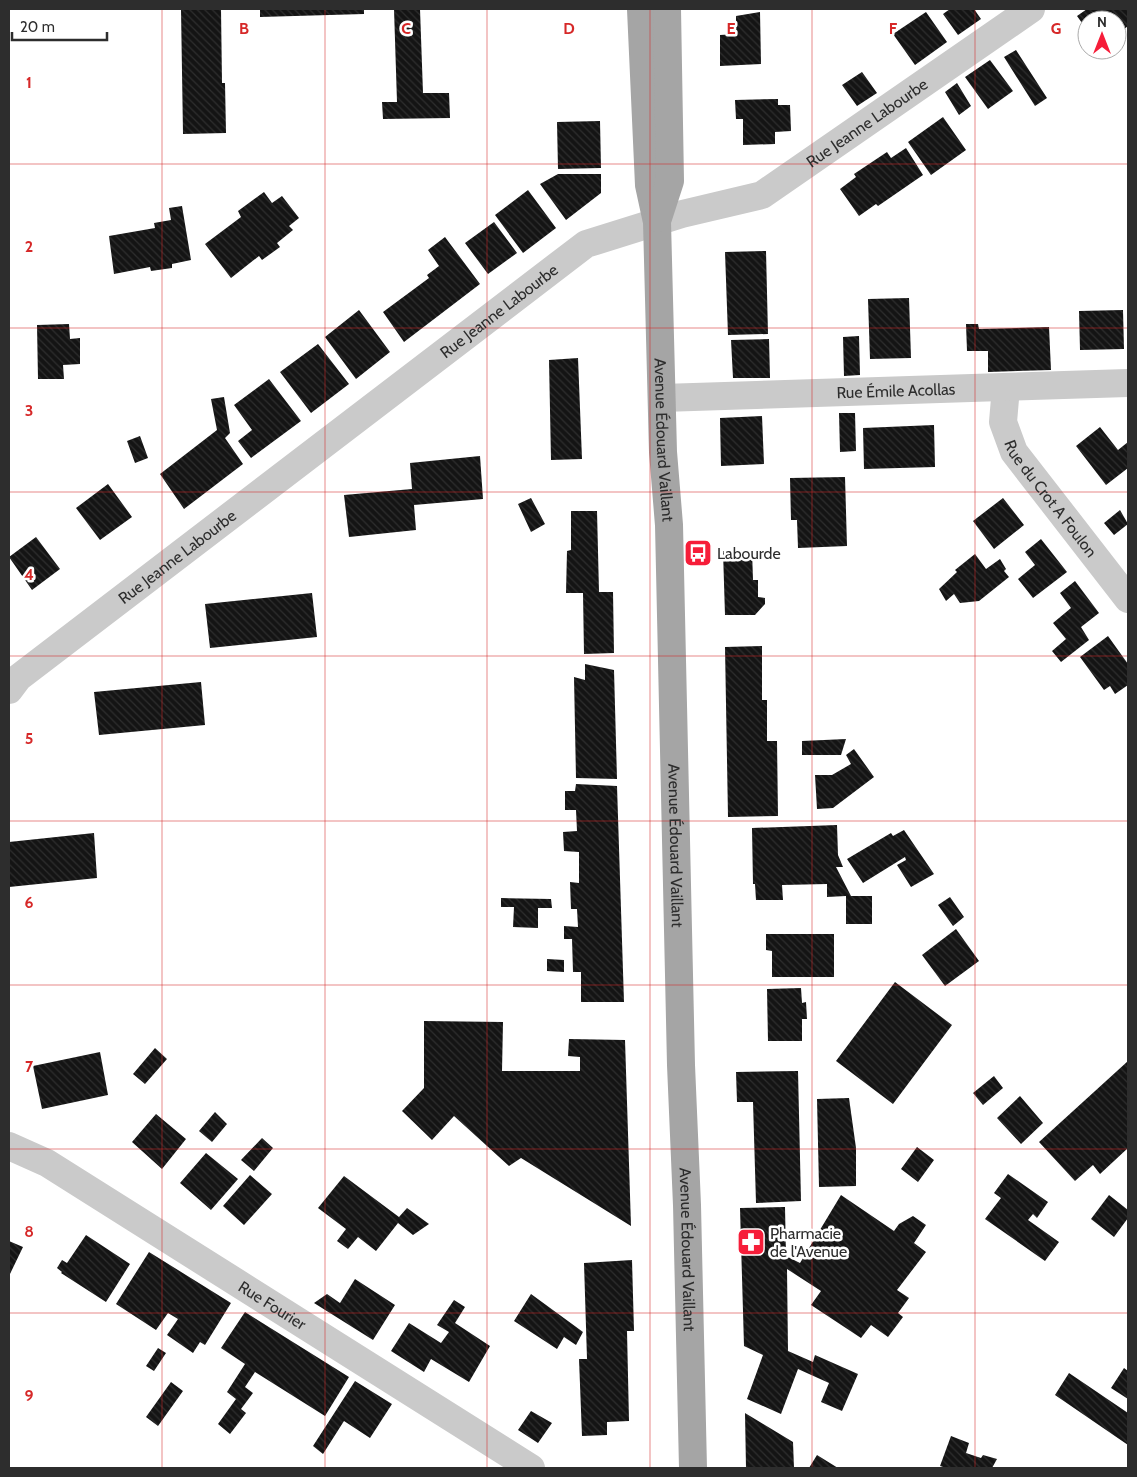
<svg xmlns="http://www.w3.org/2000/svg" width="1137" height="1477" font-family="Cabin,sans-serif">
  <defs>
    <pattern id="building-back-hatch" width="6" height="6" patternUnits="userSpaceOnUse" patternTransform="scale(1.25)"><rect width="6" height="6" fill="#141414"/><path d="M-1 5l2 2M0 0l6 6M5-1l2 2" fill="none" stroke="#2e2e2e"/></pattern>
  </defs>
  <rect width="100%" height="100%" fill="#fff"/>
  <path fill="url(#building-back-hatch)" d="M181 9H221L222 83H225L226 133 183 134Z
    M260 9H364V14L260 17Z
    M394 9H420L423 93H449L450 118 383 119 382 102H397Z
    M950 9H974L981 19 958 35 943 14Z
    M1087 9H1128V26L1117 35V20H1087V30L1077 16Z
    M760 12 761 64 720 66V35L736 34V16Z
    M926 12 947 42 915 65 893 34Z
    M1016 50 1047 98 1035 106 1004 57Z
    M990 60 1013 91 988 109 965 77Z
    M862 72 877 93 857 106 842 85Z
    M957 83 971 106 959 115 945 92Z
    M778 99V105H790L791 131 775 132V144L743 145V119H736L735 100Z
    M943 117 966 150 931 175 908 142Z
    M600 121 601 168 558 169 557 122Z
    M906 148 923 175 878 206 876 204 859 216 840 189 856 177 854 174 887 152 891 158Z
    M558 174H601V193L566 220 540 184Z
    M528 190 556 228 523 253 495 215Z
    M264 192 272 203 282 196 299 218 289 226 293 230 277 243 280 247 262 260 259 256 231 278 205 244 241 217 238 211Z
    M182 206 191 260 172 264V268L151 271 150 267 114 274 109 236 155 228 154 223 171 220 169 208Z
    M494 222 517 253 488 274 465 243Z
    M445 237 480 284 404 342 383 312 429 278 427 275 439 266 428 250Z
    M766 251 768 334 728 335 725 252Z
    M909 298 911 358 870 359 868 299Z
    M359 310 390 352 356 379 325 337Z
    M1123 310 1124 349 1080 350 1079 311Z
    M69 324 70 339 80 338V364L63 365 64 379H38L37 325Z
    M966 324H978L979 329 1049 327 1051 370 988 372V351H967Z
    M859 336 860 375 844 376 843 337Z
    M769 339 770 378H733L731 340Z
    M318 344 349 384 311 413 280 372Z
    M578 358 582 459 551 460 549 360Z
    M269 379 301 421 251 458 238 441 252 430 234 405Z
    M224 397 230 433 225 438 243 464 184 509 160 474 217 430 211 399Z
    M839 413H855L856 451 840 452Z
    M762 416 764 464 721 466 720 418Z
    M934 425 935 467 864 469 863 428Z
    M1100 427 1118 450 1128 442V468L1106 485 1076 446Z
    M140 436 148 458 135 463 127 441Z
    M480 456 483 499 414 505 416 530 349 537 344 495 412 489 410 463Z
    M845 477 847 546 798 548 797 520H791L790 478Z
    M108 484 132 517 100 540 76 508Z
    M531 498 545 524 531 532 518 504Z
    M1003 498 1024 525 994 549 973 521Z
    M1120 510 1128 524 1114 535 1104 523Z
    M571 511H597L599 592H613L614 653 584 654 583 593H566L567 551 571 550Z
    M36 537 60 569 32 590 9 557Z
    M1041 539 1067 572 1033 598 1018 579 1035 565 1025 552Z
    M752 550 753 580H758V597L765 598V604L755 615H725L723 551Z
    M975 554 986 569 1000 559 1006 569 1004 571 1009 577 979 601 960 603 954 594 946 601 939 589 957 572 955 570Z
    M1075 581 1099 613 1081 627 1089 640 1061 662 1052 651 1066 639 1053 623 1071 608 1060 593Z
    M312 593 317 637 210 648 205 604Z
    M1108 636 1128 664V685L1115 694 1110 686 1104 690 1080 657Z
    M762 646V700H767V741H777L778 816 728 817 725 647Z
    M585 664 614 670 617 779 576 778 574 677 585 680Z
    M201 682 205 725 99 735 94 692Z
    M846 739 841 755H802V741Z
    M854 749 874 777 833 808 817 809 815 775H832L851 764 846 755Z
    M576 784 617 786 624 1002H581V972H573L572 939H564V926L578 927 577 909H571L570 882 579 883V852L564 851 563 832 577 831 576 810H565V791H575Z
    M837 825 838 855 843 867H836L851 896H872V924H846V896L827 897V884L782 885 783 900H756L755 884H753L752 828Z
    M904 830 934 874 911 887 897 865 906 860 905 857 863 883 847 859 891 833 893 836Z
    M94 833 97 878 9 887V842Z
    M950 897 964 917 953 926 938 905Z
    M501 898 551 899 552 908H538V928L513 927 514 907H501Z
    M956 929 979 961 945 986 922 955Z
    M766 934H834V977H772V951L766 950Z
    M547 959 564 960V972L547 971Z
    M895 982 952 1025 893 1104 836 1061Z
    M801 988 802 1003 806 1002 807 1019H802V1041H768L767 989Z
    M424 1021 503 1022 502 1071H580V1057L568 1056 569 1039 625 1040 631 1226 521 1158 509 1166 454 1116 432 1140 402 1111 424 1088Z
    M155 1048 167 1059 145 1084 133 1074Z
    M100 1052 108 1095 42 1109 33 1066Z
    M1128 1061V1148L1100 1174 1093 1165 1075 1181 1039 1142Z
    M798 1071 801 1201 756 1203 753 1102H737L736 1072Z
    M994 1076 1003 1088 983 1105 973 1093Z
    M1020 1096 1043 1123 1021 1144 997 1118Z
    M849 1098 856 1148V1186L819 1187 817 1099Z
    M215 1112 227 1124 212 1142 199 1131Z
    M156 1114 186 1139 162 1169 132 1142Z
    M262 1138 273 1148 254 1171 241 1160Z
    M917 1147 934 1160 918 1182 901 1169Z
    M206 1153 238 1179 211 1210 180 1183Z
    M1008 1174 1048 1202 1037 1218 1033 1214 1028 1220 1059 1242 1045 1261 985 1219 1001 1198 994 1193Z
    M250 1175 272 1194 244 1225 223 1206Z
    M344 1176 399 1217 407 1208 429 1224 413 1235 398 1223 376 1251 358 1237 348 1249 337 1241 346 1229 318 1208Z
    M841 1195 894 1231 899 1224 913 1216 926 1225 914 1243 926 1252 897 1290 909 1298 898 1313 903 1317 888 1337 871 1325 861 1338 811 1305 821 1291 787 1269 788 1351 813 1362 815 1355 858 1374 842 1411 821 1402 829 1383 798 1369 781 1414 747 1399 763 1355 744 1346 740 1208 785 1207 786 1256 800 1263Z
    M1109 1195 1128 1210V1218L1114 1237 1091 1219Z
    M86 1235 130 1264 106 1302 61 1273 62 1272 57 1268 62 1260 67 1263Z
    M9 1241 23 1247 10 1274 9 1273Z
    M149 1252 231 1303 205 1345 200 1342 193 1353 167 1335 178 1319 168 1313 156 1330 116 1304Z
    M632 1260 634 1331H627L629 1421 607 1422V1435L582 1436 579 1359H587L584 1263Z
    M355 1279 395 1305 373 1340 314 1303 327 1294 340 1303Z
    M531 1294 583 1332 576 1345 564 1337 557 1349 514 1321Z
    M454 1300 465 1307 455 1323 490 1346 469 1382 431 1359 424 1372 391 1351 409 1323 441 1343 449 1332 437 1325Z
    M245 1312 349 1377 325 1416 255 1372 245 1387 253 1393 241 1409 246 1413 230 1434 218 1424 236 1399 227 1392 245 1364 221 1348Z
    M158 1348 166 1353 154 1371 146 1366Z
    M1124 1368 1128 1371V1399L1111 1388Z
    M1069 1373 1128 1413V1445L1055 1395Z
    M355 1381 392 1404 370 1438 344 1421 323 1454 313 1446Z
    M171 1382 183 1391 158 1426 146 1417Z
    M531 1411 552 1423 538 1443 518 1430Z
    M745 1413 793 1442 794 1468H746Z
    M951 1436 969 1443 966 1453 981 1458 983 1455 997 1459 992 1468H946L940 1466Z
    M817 1455 838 1468H809Z"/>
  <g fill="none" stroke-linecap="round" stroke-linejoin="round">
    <g stroke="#cacaca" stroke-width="28">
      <path id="s1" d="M1006 387 1003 422 1014 452 1128 599"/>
      <path id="s2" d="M662 398 1128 383"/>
      <path id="s3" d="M9 690 18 678 586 244 682 214 762 195 1031 9"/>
      <path id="s4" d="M9 1146 47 1163 531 1468"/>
    </g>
    <g stroke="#a5a5a5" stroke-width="28">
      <path id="s5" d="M641 9 649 185 657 222 663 452 669 525 681 1065 687 1205 693 1468"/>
      <path d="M658 218 670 181 667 9"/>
    </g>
  </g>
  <path fill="none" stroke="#d62828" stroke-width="1" stroke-opacity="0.55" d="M162 9V1468M325 9V1468M487 9V1468M650 9V1468M812 9V1468M975 9V1468M9 164H1128M9 328H1128M9 492H1128M9 656H1128M9 821H1128M9 985H1128M9 1149H1128M9 1313H1128"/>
  <defs>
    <symbol id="bus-square" viewBox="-11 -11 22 22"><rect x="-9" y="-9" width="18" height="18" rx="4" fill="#f61d39" stroke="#fff"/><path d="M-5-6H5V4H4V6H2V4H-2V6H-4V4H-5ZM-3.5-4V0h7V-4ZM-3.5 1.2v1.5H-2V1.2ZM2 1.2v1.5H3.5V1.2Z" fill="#fff"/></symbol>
    <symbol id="pharmacy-square" viewBox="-11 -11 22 22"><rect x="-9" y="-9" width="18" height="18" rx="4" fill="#f61d39" stroke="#fff"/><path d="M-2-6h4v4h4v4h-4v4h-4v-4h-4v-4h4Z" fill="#fff"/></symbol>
  </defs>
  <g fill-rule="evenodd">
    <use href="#bus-square" x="682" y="537" width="32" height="32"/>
    <use href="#pharmacy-square" x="735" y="1226" width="32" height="32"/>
  </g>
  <g text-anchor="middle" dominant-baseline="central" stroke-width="5" stroke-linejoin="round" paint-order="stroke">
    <g font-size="16" fill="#2d2d2d" stroke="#fff">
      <text stroke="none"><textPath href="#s3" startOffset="1040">Rue Jeanne Labourbe</textPath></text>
      <text stroke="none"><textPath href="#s3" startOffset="620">Rue Jeanne Labourbe</textPath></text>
      <text stroke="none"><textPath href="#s2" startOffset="234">Rue Émile Acollas</textPath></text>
      <text stroke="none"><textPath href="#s5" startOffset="432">Avenue Édouard Vaillant</textPath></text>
      <text stroke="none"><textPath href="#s1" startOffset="126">Rue du Crot A Foulon</textPath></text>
      <text stroke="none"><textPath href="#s3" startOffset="215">Rue Jeanne Labourbe</textPath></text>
      <text stroke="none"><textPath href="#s5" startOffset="838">Avenue Édouard Vaillant</textPath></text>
      <text stroke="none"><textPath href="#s5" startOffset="1242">Avenue Édouard Vaillant</textPath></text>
      <text stroke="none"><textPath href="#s4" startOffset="308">Rue Fourier</textPath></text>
    </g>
    <g font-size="16" fill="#2d2d2d" stroke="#fff" text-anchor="start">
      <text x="717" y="553">Labourde</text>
      <text x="770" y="1233">Pharmacie<tspan x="770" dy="18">de l'Avenue</tspan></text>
    </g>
  </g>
  <g font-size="16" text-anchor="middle" font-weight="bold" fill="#d62828" stroke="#fff" stroke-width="5" stroke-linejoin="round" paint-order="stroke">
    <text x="244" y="34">B</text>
    <text x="406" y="34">C</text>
    <text x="569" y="34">D</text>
    <text x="731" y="34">E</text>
    <text x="893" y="34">F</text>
    <text x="1056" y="34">G</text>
    <text x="29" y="88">1</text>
    <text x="29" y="252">2</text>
    <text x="29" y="416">3</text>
    <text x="29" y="580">4</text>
    <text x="29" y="744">5</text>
    <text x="29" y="908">6</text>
    <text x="29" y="1072">7</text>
    <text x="29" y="1237">8</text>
    <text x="29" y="1401">9</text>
  </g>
  <rect width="1137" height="1477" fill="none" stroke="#2d2d2d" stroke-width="20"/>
  <g transform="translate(1102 35)"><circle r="24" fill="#ffffff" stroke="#ababab"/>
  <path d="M0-4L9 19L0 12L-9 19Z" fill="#f61d39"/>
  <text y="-8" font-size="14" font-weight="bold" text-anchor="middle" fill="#2d2d2d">N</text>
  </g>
  <path d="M12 32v8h95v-8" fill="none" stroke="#2d2d2d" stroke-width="2.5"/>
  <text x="20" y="32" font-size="15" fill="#2d2d2d" stroke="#ffffff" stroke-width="4" paint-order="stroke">20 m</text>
</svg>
